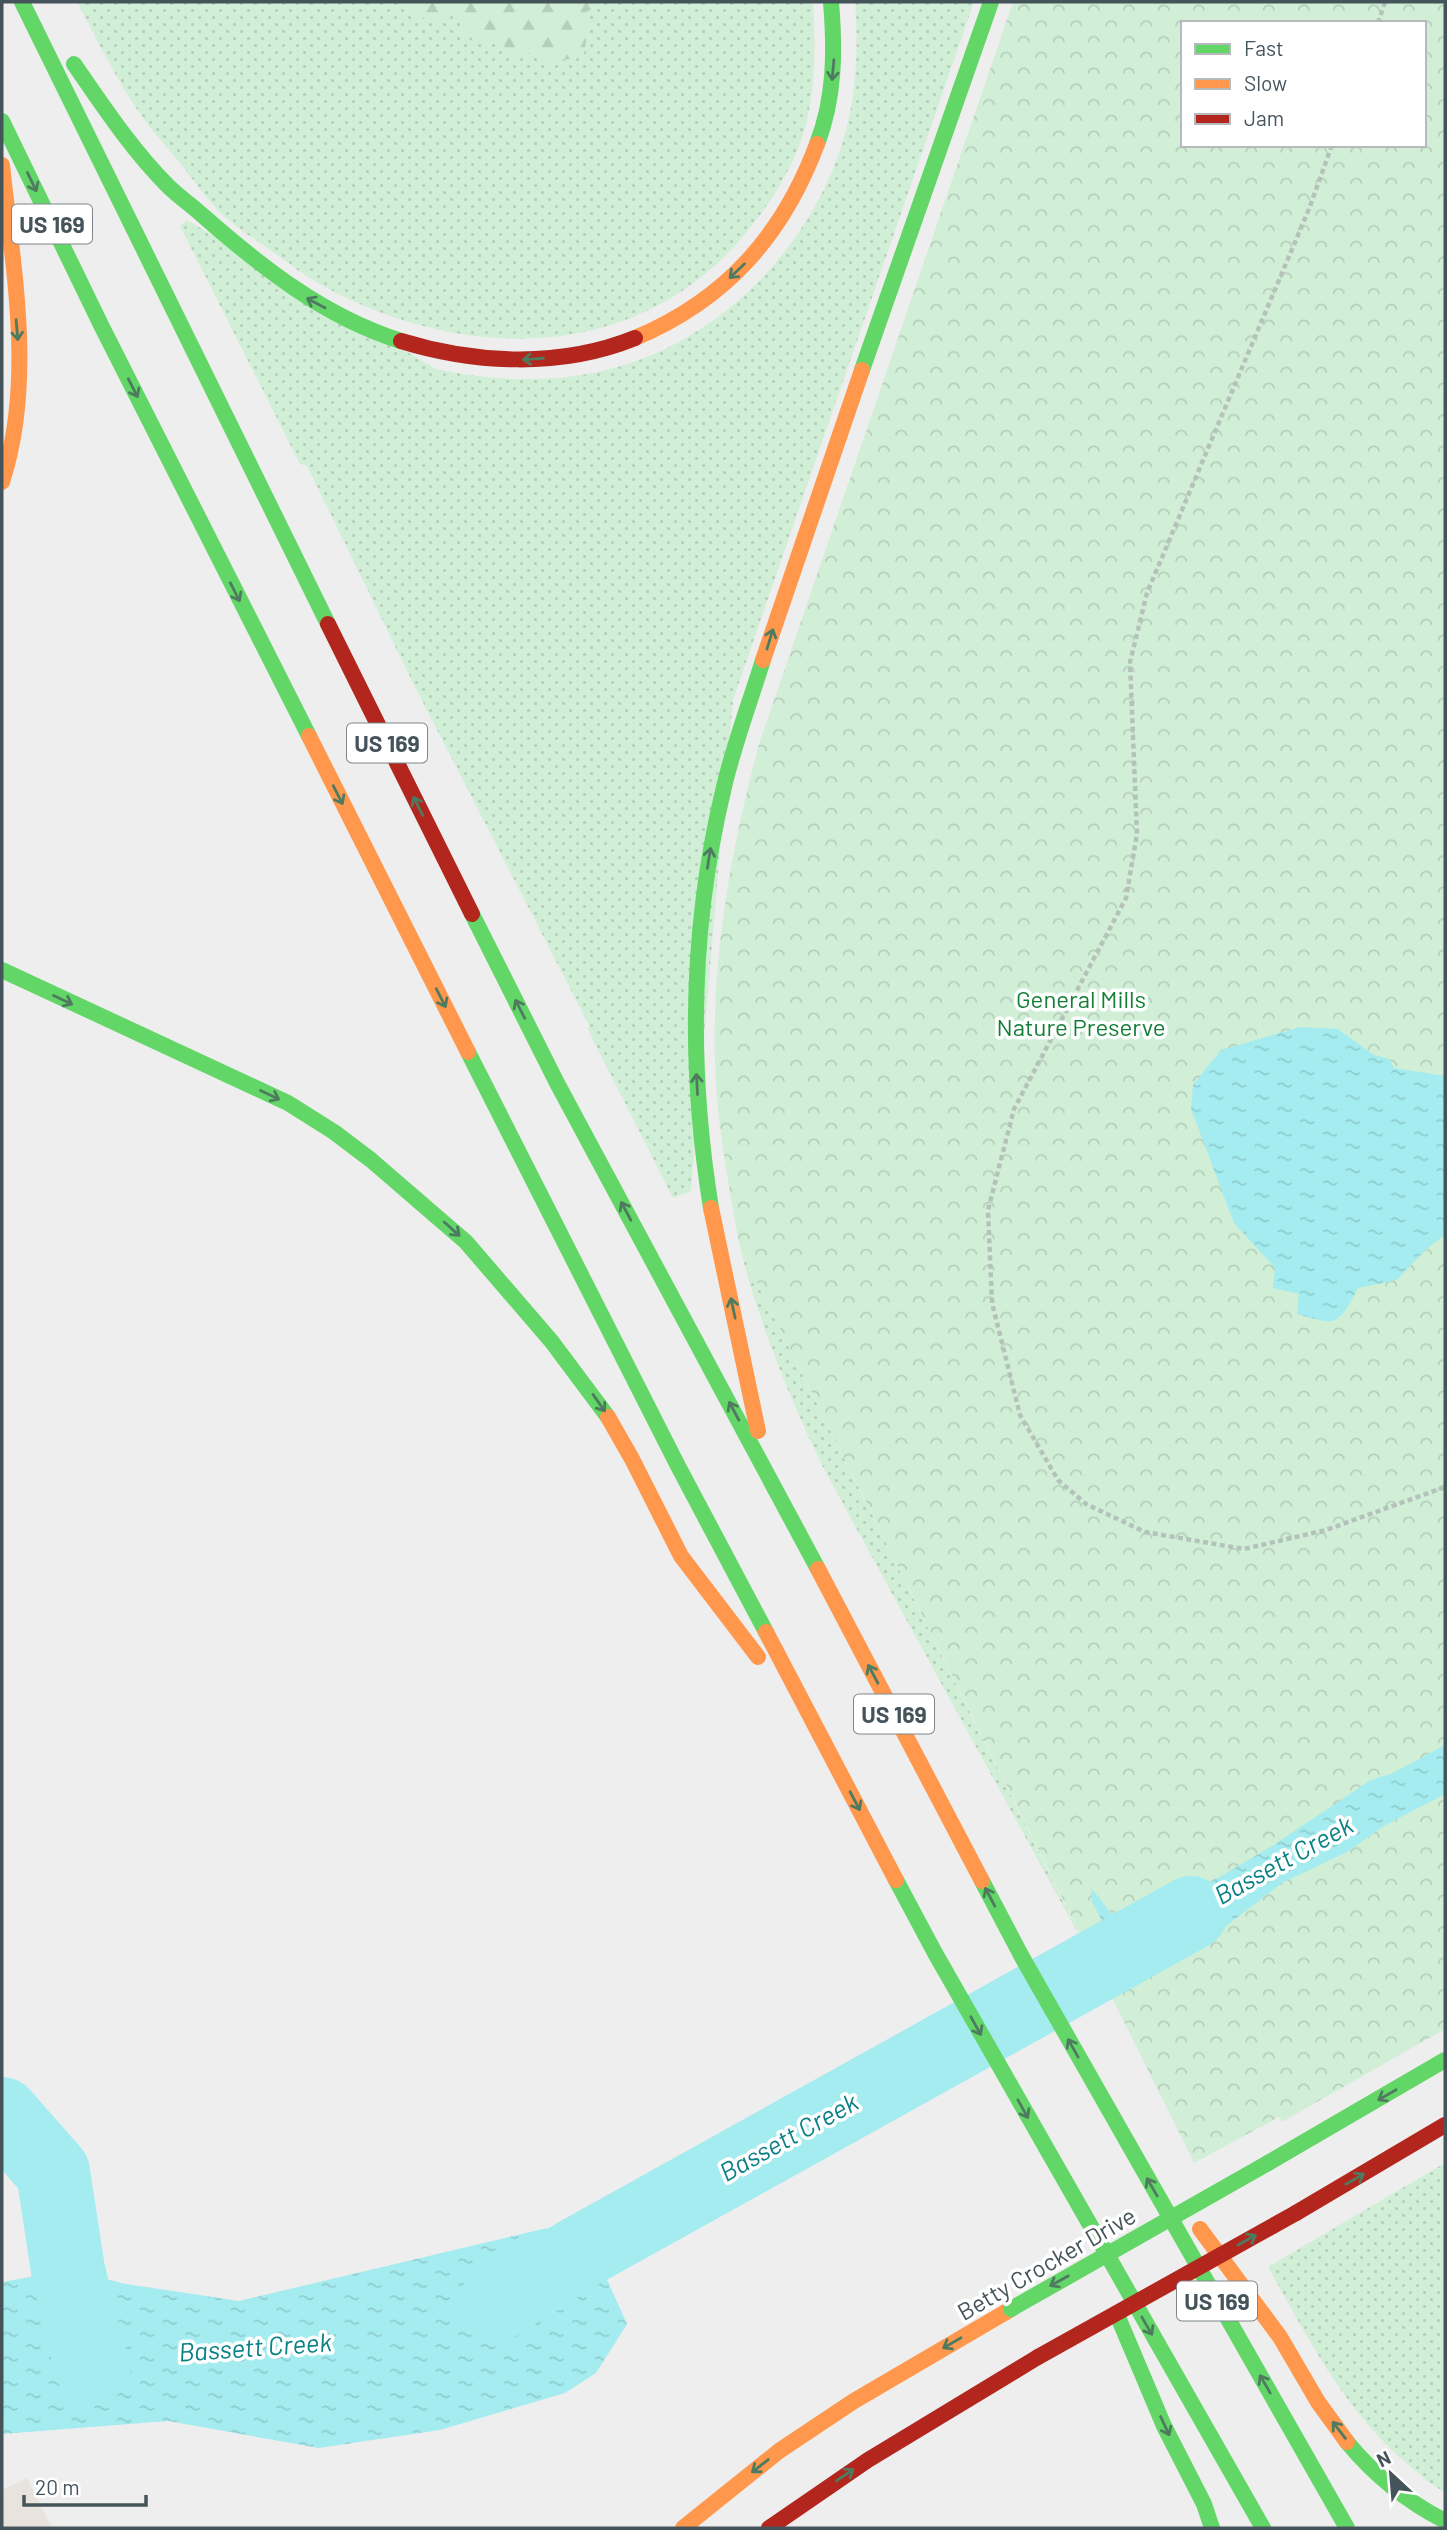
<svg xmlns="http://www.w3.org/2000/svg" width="1447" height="2530" font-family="Barlow,sans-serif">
  <defs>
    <pattern id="grass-dots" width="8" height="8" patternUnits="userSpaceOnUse" patternTransform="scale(1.75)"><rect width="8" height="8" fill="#d1efd7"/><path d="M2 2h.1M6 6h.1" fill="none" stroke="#b5cfbb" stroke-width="1.8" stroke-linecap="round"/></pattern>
    <pattern id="forest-firs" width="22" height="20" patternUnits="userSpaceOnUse" patternTransform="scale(1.75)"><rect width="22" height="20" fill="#d1efd7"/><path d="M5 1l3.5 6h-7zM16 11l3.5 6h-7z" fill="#b5cfbb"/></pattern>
    <pattern id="park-crowns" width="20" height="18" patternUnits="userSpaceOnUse" patternTransform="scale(1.75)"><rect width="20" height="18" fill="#d1efd7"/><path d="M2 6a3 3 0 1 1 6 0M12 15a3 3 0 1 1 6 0" fill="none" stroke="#b5cfbb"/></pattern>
    <pattern id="water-ripples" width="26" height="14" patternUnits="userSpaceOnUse" patternTransform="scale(1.75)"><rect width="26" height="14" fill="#a4ecef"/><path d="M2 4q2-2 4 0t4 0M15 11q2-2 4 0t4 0" fill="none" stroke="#8fcccf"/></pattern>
  </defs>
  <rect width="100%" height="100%" fill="#efeeee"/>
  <path fill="#e8e4dd" d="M27 2478 52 2528H2V2490Z"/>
  <path fill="url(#grass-dots)" d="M77 2H399L427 20 456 6 464 39 496 37 512 55 586 41V12L606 2H813C815 39 816 74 809 111 801 154 777 195 750 228 641 366 460 364 316 282 302 274 289 263 276 254 261 243 245 234 231 222 213 208 198 186 184 168 168 148 150 129 136 108 114 74 96 38 77 2Z
    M855 2H974L733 700 691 1191 673 1198 587 1028 590 1027 416 689 307 466 300 464 180 226 187 220 436 369C497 382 560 384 621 366 719 337 801 255 837 159 856 109 859 55 855 2Z
    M740 1248 1091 1957 825 1471C790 1399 760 1326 740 1248Z
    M1445 2163V2492C1432 2486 1422 2476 1411 2467 1346 2414 1308 2338 1268 2267Z"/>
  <path fill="url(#forest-firs)" d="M399 2H606L586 12V41L584 53 571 59 539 62 533 53 512 55 496 37 483 42 464 39 456 7 445 18 427 20Z"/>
  <path fill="url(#park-crowns)" fill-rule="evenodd" d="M1013 2H1445V2029L1282 2122 1279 2117 1194 2163 740 1248C729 1186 716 1122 715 1059 712 953 732 845 759 744ZM1183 23H1424V145H1183Z"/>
  <path fill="url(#water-ripples)" d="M1300 1027 1338 1029 1374 1055 1389 1059 1394 1068 1445 1076V1235L1425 1250 1397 1280 1358 1288C1338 1326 1338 1326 1297 1314L1299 1294 1273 1288 1275 1268 1234 1223 1191 1109 1193 1085 1221 1050Z
    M1445 1745V1794L1382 1827 1349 1851 1282 1883 1204 1943 1189 1942C1173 1955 1159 1963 1138 1965L1128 1978 1110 1976 1093 1943 1104 1924 1092 1902 1091 1888 1111 1913 1130 1918 1155 1915 1272 1846 1371 1780 1393 1773Z
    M547 2228 604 2273 627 2324 596 2373 565 2393 440 2430 319 2448 168 2421 2 2434V2282L68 2270 126 2284 239 2301Z"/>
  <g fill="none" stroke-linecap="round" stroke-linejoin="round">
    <path stroke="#a4ecef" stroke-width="74" d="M2 2114 53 2172 68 2270 91 2366H94
      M494 2306 579 2253 1191 1913"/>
    <path stroke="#b4c2bb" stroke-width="4.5" stroke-dasharray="5 3.5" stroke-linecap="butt" d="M1378 23 1385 2
      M1332 145 1309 209 1147 593 1130 662 1137 834 1126 898 1014 1109 988 1210 992 1303 1020 1415 1058 1480 1086 1504 1145 1532 1244 1549 1326 1530 1445 1487"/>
    <path stroke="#63d668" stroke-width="16" d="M22 2 328 624
      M74 64C103 106 132 150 168 186 178 196 190 204 201 214 260 266 324 317 401 341
      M2 121 102 327 309 736
      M817 144C835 98 835 50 831 2
      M862 370 991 2
      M472 914 557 1083 818 1569
      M2 970 288 1103 334 1132 371 1160 466 1242 552 1342 608 1417
      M468 1052 678 1466 766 1632
      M711 1208C688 1066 690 927 724 787 734 744 750 702 763 660
      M896 1880 935 1953 1263 2528
      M982 1881 1022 1957 1347 2528
      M1268 2163 1445 2060
      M1118 2317 1164 2426 1204 2504 1212 2528
      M1347 2442C1374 2475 1406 2501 1445 2521"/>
    <path stroke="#ff974d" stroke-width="16" d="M2 165C13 269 35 380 2 482
      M635 338C726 300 783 235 817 144
      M763 660 862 370
      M309 736 468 1052
      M711 1208 758 1431
      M608 1417 632 1459 681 1556 758 1657
      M818 1569 982 1881
      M766 1632 896 1880
      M1200 2229 1280 2337 1318 2402 1347 2442
      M683 2528 779 2451 854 2401 1011 2309"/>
    <path stroke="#b3261e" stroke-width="16" d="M401 341C476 364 561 368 635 338
      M328 624 472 914
      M1296 2213 1445 2125
      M769 2528 868 2460 1038 2357"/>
    <path stroke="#63d668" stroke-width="16" d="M1011 2309 1268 2163"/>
    <path stroke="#b3261e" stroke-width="16" d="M1038 2357 1296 2213"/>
  </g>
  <defs><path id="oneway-shaft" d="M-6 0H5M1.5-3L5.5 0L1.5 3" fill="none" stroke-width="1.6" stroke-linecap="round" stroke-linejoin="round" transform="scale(1.75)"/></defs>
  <g stroke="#4e7b5f">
    <use href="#oneway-shaft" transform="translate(833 70) rotate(95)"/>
    <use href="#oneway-shaft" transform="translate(32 182) rotate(64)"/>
    <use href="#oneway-shaft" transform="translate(737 271) rotate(136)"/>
    <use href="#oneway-shaft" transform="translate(316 303) rotate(-152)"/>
    <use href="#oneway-shaft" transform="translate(17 330) rotate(85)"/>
    <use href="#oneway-shaft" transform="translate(533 359) rotate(176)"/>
    <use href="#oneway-shaft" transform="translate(133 388) rotate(63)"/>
    <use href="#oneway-shaft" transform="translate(235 592) rotate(63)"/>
    <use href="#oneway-shaft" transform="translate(770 639) rotate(-73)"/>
    <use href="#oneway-shaft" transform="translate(338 795) rotate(63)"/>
    <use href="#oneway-shaft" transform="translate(418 806) rotate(-117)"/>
    <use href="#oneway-shaft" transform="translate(709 858) rotate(-81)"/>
    <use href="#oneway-shaft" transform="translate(441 998) rotate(63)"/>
    <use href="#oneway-shaft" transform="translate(63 1000) rotate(25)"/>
    <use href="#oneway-shaft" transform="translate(520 1009) rotate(-117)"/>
    <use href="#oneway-shaft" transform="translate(697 1084) rotate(-93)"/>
    <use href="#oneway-shaft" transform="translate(270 1095) rotate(25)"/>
    <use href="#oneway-shaft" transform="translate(626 1211) rotate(-118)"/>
    <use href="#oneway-shaft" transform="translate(452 1229) rotate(42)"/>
    <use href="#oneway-shaft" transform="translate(733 1308) rotate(-102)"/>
    <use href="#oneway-shaft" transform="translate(599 1403) rotate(55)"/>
    <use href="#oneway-shaft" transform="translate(734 1411) rotate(-118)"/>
    <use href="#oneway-shaft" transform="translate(873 1674) rotate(-118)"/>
    <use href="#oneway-shaft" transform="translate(855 1801) rotate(62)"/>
    <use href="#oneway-shaft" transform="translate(990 1897) rotate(-118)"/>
    <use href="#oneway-shaft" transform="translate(976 2026) rotate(61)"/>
    <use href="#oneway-shaft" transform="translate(1073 2048) rotate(-119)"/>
    <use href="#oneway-shaft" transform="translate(1387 2095) rotate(150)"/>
    <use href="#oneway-shaft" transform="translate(1023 2109) rotate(61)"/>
    <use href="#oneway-shaft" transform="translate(1355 2179) rotate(-30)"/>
    <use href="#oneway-shaft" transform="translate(1152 2187) rotate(-120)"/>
    <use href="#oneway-shaft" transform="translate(1247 2240) rotate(-29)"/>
    <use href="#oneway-shaft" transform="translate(1059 2281) rotate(151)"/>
    <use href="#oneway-shaft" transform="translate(1147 2326) rotate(60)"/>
    <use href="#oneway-shaft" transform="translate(952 2343) rotate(150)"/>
    <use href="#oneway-shaft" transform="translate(1265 2384) rotate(-120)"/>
    <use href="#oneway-shaft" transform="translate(1165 2426) rotate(65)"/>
    <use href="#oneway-shaft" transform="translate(1339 2430) rotate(-128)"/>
    <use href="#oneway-shaft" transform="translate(760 2466) rotate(142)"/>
    <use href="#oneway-shaft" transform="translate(845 2475) rotate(-34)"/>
  </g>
  <g text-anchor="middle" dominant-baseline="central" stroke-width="7" stroke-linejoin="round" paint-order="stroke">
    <g fill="#fff" stroke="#7d878c" stroke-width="2">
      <rect x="12" y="204.5" width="80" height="39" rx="5"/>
      <rect x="347" y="723.5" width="80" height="39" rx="5"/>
      <rect x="854" y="1694.5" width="80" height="39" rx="5"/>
      <rect x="1177" y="2281.5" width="80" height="39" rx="5"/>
    </g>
    <g font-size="23" font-weight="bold" fill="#45545b">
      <text x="52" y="224">US 169</text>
      <text x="387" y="743">US 169</text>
      <text x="894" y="1714">US 169</text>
      <text x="1217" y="2301">US 169</text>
    </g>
    <g font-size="24" fill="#137f36" stroke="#fff">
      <text x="1081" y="998">General Mills<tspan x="1081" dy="28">Nature Preserve</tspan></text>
    </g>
    <g font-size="24" fill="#45545b" stroke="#fff">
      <text transform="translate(1046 2263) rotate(-30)">Betty Crocker Drive</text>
    </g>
    <g font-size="26" font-style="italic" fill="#0a8185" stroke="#fff">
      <text transform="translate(1283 1859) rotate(-29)">Bassett Creek</text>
      <text transform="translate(788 2136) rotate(-29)">Bassett Creek</text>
      <text transform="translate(255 2346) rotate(-4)">Bassett Creek</text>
    </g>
  </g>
  <rect width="1447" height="2530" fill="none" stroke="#45545b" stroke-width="7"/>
  <rect x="1181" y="21" width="245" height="126" fill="#ffffff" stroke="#b5bbbd" stroke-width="2"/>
  <rect x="1195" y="44" width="35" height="10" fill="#63d668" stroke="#b5bbbd" stroke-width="2"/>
  <text x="1244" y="56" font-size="21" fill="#45545b">Fast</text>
  <rect x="1195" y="79" width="35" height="10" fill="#ff974d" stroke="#b5bbbd" stroke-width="2"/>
  <text x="1244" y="91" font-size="21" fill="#45545b">Slow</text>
  <rect x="1195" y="114" width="35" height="10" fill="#b3261e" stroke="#b5bbbd" stroke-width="2"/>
  <text x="1244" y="126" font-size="21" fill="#45545b">Jam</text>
  <g transform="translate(1391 2474) rotate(334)" stroke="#ffffff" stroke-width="5" paint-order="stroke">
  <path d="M0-5L12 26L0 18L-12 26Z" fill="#45545b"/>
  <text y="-10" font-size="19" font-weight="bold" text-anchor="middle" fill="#45545b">N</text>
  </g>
  <path d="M24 2495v10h122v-10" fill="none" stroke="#45545b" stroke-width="3.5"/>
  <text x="35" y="2495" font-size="21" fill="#45545b" stroke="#ffffff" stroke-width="5" paint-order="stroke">20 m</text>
</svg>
